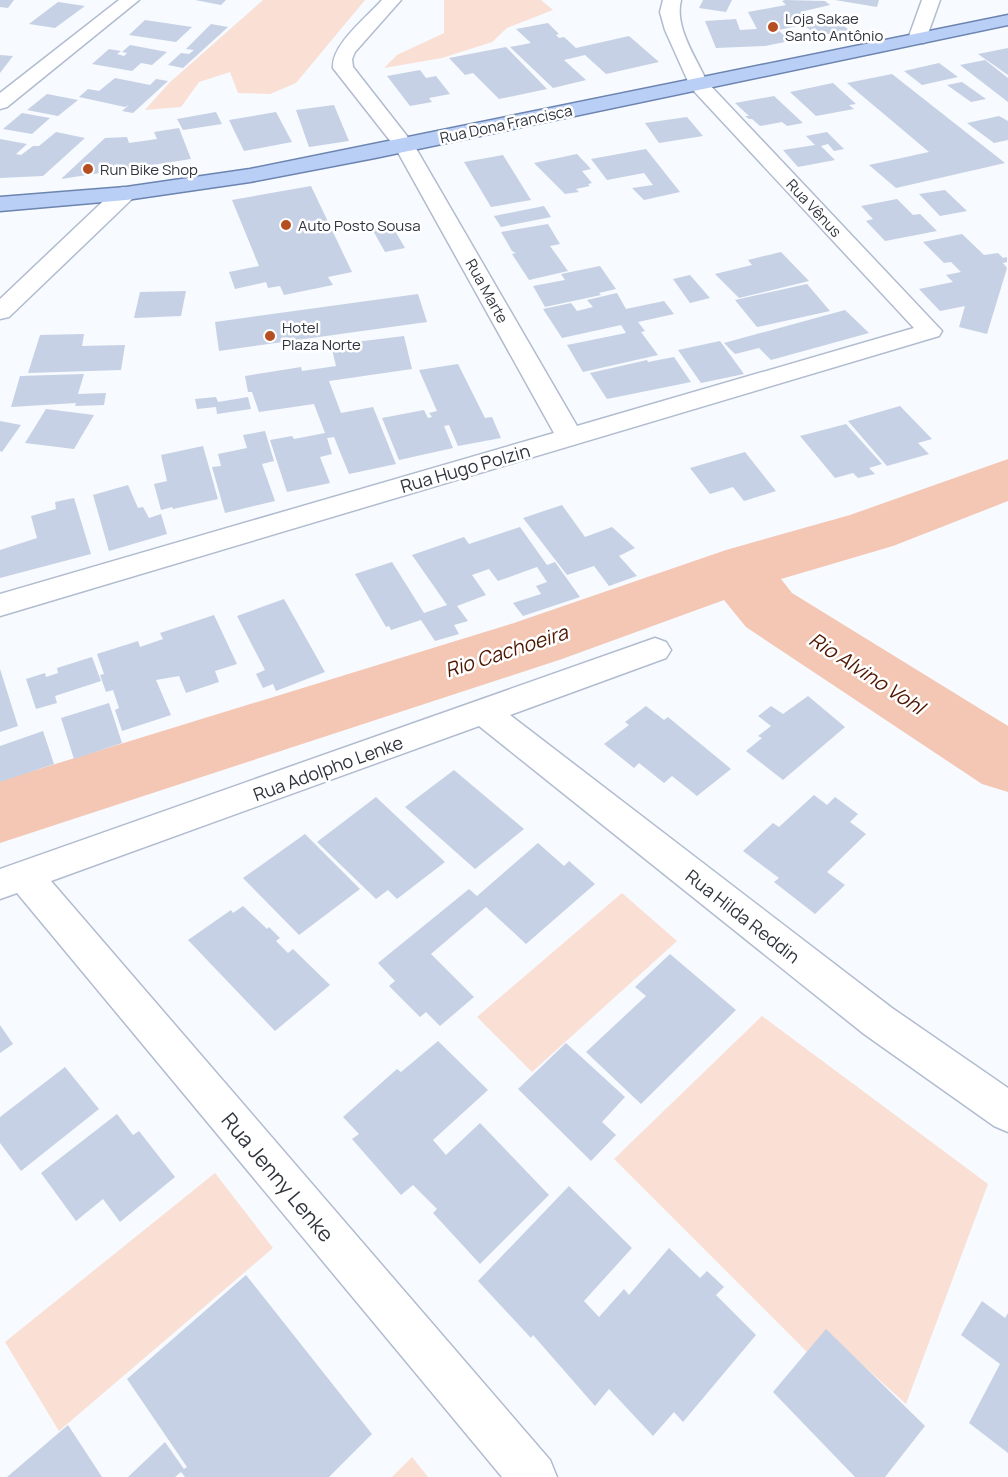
<svg xmlns="http://www.w3.org/2000/svg" width="1008" height="1477" font-family="Manrope,sans-serif">
  <rect width="100%" height="100%" fill="#f7fafe"/>
  <path fill="#fadfd4" d="M263 0H365L296 83 270 94 238 93 230 72 199 82 181 107 145 110 169 83Z
    M444 0H541L553 10 507 28 492 42 442 58 384 68 397 55 444 33Z
    M622 893 677 941 532 1072 477 1017Z
    M762 1016 988 1184 906 1404 837 1342 820 1365 614 1159Z
    M215 1173 273 1248 59 1431 5 1342Z
    M412 1457 428 1477H392Z"/>
  <g fill="none" stroke-linecap="round" stroke-linejoin="round">
    <path fill="#f4c6b4" fill-rule="evenodd" d="M1008 459V501L893 546 781 579 792 593 1008 726V792L982 784 746 627 724 600 562 659 0 843V781L514 623 726 550 850 515Z"/>
  </g>
  <path fill="#c6d1e5" d="M0 0H14L8 8 0 7Z
    M195 0H226L221 5Z
    M703 0H732L726 12 699 8Z
    M785 0 825 1 830 5 800 12 810 19 830 15 849 30 819 36 803 25 778 30 790 41 765 46 716 48 705 21 736 19 740 30 757 29 748 12 786 5 782 1Z
    M835 0H879L877 7Z
    M58 2 85 6 55 28 29 24Z
    M145 20 192 27 176 42 129 35Z
    M548 23 559 34 556 35 559 38 564 37 576 48 629 36 659 62 606 74 585 55 564 60 586 80 553 88 510 47 531 43 516 29Z
    M211 24 228 27 183 68 168 65 181 53 189 54 194 50 186 49Z
    M130 45 167 52 152 65 141 63 132 71 92 64 109 49 121 51 117 54 124 56 127 53 122 52Z
    M506 47 547 89 499 99 473 73 465 75 449 58Z
    M1008 48V75L978 54Z
    M0 55 13 56 0 73Z
    M985 60 1008 78V102L960 65Z
    M939 63 958 77 922 85 904 71Z
    M420 70 426 78 436 76 450 94 429 98 432 102 410 106 387 76Z
    M892 74 1005 163 896 188 869 165 929 152 847 83Z
    M115 78 150 85 156 79 168 81 133 113 122 111 129 105 125 107 79 97 88 89 99 91Z
    M962 82 986 99 971 102 947 85Z
    M833 83 856 104 849 105 854 109 816 116 790 92Z
    M47 94 78 100 58 116 27 110Z
    M774 96 803 123 787 126 782 122 760 126 752 119H749L745 116H749L735 103Z
    M334 105 349 141 309 147 296 110Z
    M216 112 222 124 183 130 177 119Z
    M276 112 292 142 244 151 229 120Z
    M22 113 50 118 32 134 3 129Z
    M999 116 1008 121V140L994 143 967 123Z
    M687 117 703 136 659 143 645 123Z
    M179 128 191 159 61 179 105 138 127 137 129 143 157 139 154 132Z
    M56 132 85 138 43 176 0 178V139L27 144 16 154 21 155 33 146H39Z
    M827 132 844 149 834 151 828 144 821 146 835 160 798 167 783 150 815 145 806 136Z
    M646 149 680 192 644 200 632 188 653 185 644 173 607 180 591 159Z
    M577 154 591 169 582 171 592 183 588 184 590 186 576 189 579 192 565 194 534 163Z
    M503 155 531 200 491 207 464 162Z
    M311 186 352 272 328 277 333 285 284 295 280 286 268 288 266 282 235 289 229 272 259 266 232 200Z
    M945 190 967 211 940 216 919 194Z
    M897 199 913 215 920 214 937 231 885 241 866 221 873 219 861 206Z
    M544 206 551 217 501 227 494 216Z
    M391 224 405 248 385 252 371 227Z
    M548 224 560 244 550 246 568 271 529 280 512 254 516 253 512 251 501 232Z
    M962 234 984 255 998 253 1003 258 1007 257V262L1003 263 1007 268 987 334 959 327 965 306 940 311 919 289 953 282 946 275 961 272 951 262 944 263 923 242Z
    M781 252 809 281 739 298 715 274 752 265 748 260Z
    M600 266 616 289 599 293 601 295 545 307 533 286 565 280 561 274Z
    M690 275 710 298 690 303 673 279Z
    M807 284 830 311 757 327 735 300Z
    M186 291 181 316 134 318 140 292Z
    M617 293 626 309 664 301 674 314 638 322 645 331 641 332 658 355 583 372 567 345 626 333 621 325 562 338 543 309 571 303 577 311 593 307 587 300Z
    M418 294 427 322 219 351 215 322Z
    M845 310 869 333 771 360 759 348 735 354 724 343Z
    M84 334 82 346 125 345 121 370 28 373 40 335Z
    M404 336 412 369 329 381 341 413 373 407 396 464 349 474 334 437 327 438 332 454 320 457 330 483 287 492 270 440 292 436 294 439 325 433 314 404 259 412 252 392H248L245 376 301 367 302 371 336 366 331 345Z
    M720 341 744 374 701 383 678 350Z
    M674 357 691 382 607 399 590 373 647 360 648 362Z
    M458 364 485 418 492 417 501 438 458 446 449 425 444 426 453 448 399 460 382 418 424 410 428 418 432 417 429 413 437 411 419 370Z
    M84 374 78 394 106 393 104 405 75 406 76 403 11 407 20 376Z
    M216 397 218 402 248 397 251 409 217 414 216 407 197 409 195 399Z
    M900 406 932 439 918 443 929 454 887 466 848 421Z
    M46 409 94 415 74 449 25 443Z
    M0 421 21 425 2 452 0 451Z
    M846 424 882 464 869 468 875 474 858 478 853 473 835 478 800 436Z
    M265 431 274 461 262 464 275 501 225 513 212 467 221 466 218 454 247 448 243 435Z
    M203 446 218 499 173 509 172 507 161 510 154 484 167 481 161 455Z
    M745 452 776 491 744 501 733 487 710 494 690 468Z
    M128 485 138 508 143 507 149 518 161 514 167 534 109 551 93 495Z
    M74 498 91 554 0 578V550L37 538 31 516 56 509 55 502Z
    M562 505 585 537 612 527 635 548 619 556 637 576 609 586 594 566 567 575 523 518Z
    M520 527 547 565 555 562 580 597 523 616 513 603 541 594 536 586 547 582 537 567 498 581 489 569 472 575 486 595 457 606 468 621 454 625 459 634 435 641 421 620 391 630 389 626 386 627 355 574 392 562 424 613 447 605 412 555 464 537 469 544Z
    M284 599 325 672 276 691 273 684 263 688 256 674 265 670 237 616Z
    M214 615 237 664 215 671 219 682 186 693 179 676 156 680 171 715 122 731 115 710 119 708 113 690 106 692 100 675 104 674 97 654 138 641 140 647 163 639 160 633Z
    M92 657 101 681 55 696 57 703 36 709 26 679 45 673 46 677 58 673 57 668Z
    M0 669 18 726 0 732Z
    M808 696 845 727 783 780 746 751 762 738 758 736 771 726 758 716 771 706 783 714Z
    M109 703 122 743 74 759 61 718Z
    M646 706 664 720 668 717 731 769 697 796 672 776 664 783 639 763 634 768 604 744 629 725 625 722Z
    M43 731 54 764 0 782V746Z
    M454 770 524 829 475 869 405 807Z
    M814 795 827 805 835 797 858 814 850 822 866 834 827 872 845 885 815 914 774 882 779 878 743 851 773 823 779 827Z
    M376 797 445 862 397 899 388 890 376 899 317 842Z
    M305 834 360 889 299 935 243 878Z
    M538 843 564 866 569 861 595 884 526 944 486 907 431 954 474 997 440 1026 426 1012 420 1017 389 986 395 981 378 963 469 889 477 896Z
    M243 906 267 929 269 927 280 938 276 941 288 953 293 949 330 985 275 1031 188 940 231 910 233 913Z
    M670 954 736 1010 641 1104 586 1052 646 996 635 987Z
    M0 1025 13 1044 0 1053Z
    M438 1041 488 1090 433 1140 446 1155 480 1123 549 1195 480 1264 433 1213 437 1209 413 1185 401 1195 352 1139 359 1134 343 1117 397 1069 401 1072Z
    M566 1043 625 1097 602 1122 616 1135 591 1161 518 1089Z
    M65 1067 99 1109 21 1171 0 1143V1117Z
    M117 1114 133 1135 139 1131 175 1177 120 1222 103 1199 76 1221 41 1173Z
    M569 1186 632 1248 584 1301 599 1317 624 1289 629 1295 669 1248 700 1278 707 1271 724 1287 716 1295 756 1335 683 1422 674 1412 653 1436 609 1389 595 1406 533 1335 531 1338 478 1281Z
    M246 1275 372 1434 329 1477H185L181 1472 175 1477H128L165 1442 184 1469 187 1467 127 1379Z
    M982 1301 1005 1318 1008 1313V1453L969 1423 1000 1364 961 1335Z
    M826 1329 925 1426 885 1477H855L773 1392Z
    M68 1425 102 1477H7Z"/>
  <g fill="none" stroke-linecap="round" stroke-linejoin="round">
    <defs>
      <path id="street" d="M119 0H139L7 107 0 109V93Z
        M382 0H401L355 52 352 59 353 67 414 145 577 426 914 328 691 88 665 30 660 12 663 0H681C674 27 696 57 707 82L942 331 939 336 0 616V594L554 433 395 147 333 68C331 45 367 17 382 0Z
        M922 0H940L926 39 924 43H910L908 39Z
        M124 187 132 189 135 194 132 199 9 317 0 319V299L116 189Z
        M655 638 666 642 671 650 666 658 510 715 892 1008 1008 1088V1132L994 1126 864 1034 479 726 51 881 550 1460 557 1477H502L17 893 0 899V869Z"/>
      <path id="primary" d="M1008 15V25L375 158 250 182 126 200 0 211V197L126 187 250 169Z"/>
    </defs>
    <use href="#street" stroke="#b1bcd0" stroke-width="3"/>
    <use href="#primary" stroke="#6c84b0" stroke-width="3"/>
    <use href="#street" fill="#fff" fill-rule="evenodd"/>
    <use href="#primary" fill="#bacff5" fill-rule="evenodd"/>
  </g>
  <g fill="#b54f22" stroke="#fff" stroke-width="2">
    <circle cx="773" cy="27" r="6"/>
    <circle cx="88" cy="169" r="6"/>
    <circle cx="286" cy="225" r="6"/>
    <circle cx="270" cy="336" r="6"/>
  </g>
  <g text-anchor="middle" dominant-baseline="central" stroke-width="5" stroke-linejoin="round" paint-order="stroke">
    <g font-size="15" fill="#30343c" stroke="#fff" text-anchor="start">
      <text x="785" y="18">Loja Sakae<tspan x="785" dy="17">Santo Antônio</tspan></text>
      <text x="100" y="169">Run Bike Shop</text>
      <text x="298" y="225">Auto Posto Sousa</text>
      <text x="282" y="327">Hotel<tspan x="282" dy="17">Plaza Norte</tspan></text>
    </g>
    <g font-size="15" fill="#30343c" stroke="#fff">
      <text transform="translate(506 124) rotate(-12)">Rua Dona Francisca</text>
      <text transform="translate(814 208) rotate(47)">Rua Vênus</text>
      <text transform="translate(487 291) rotate(61)">Rua Marte</text>
    </g>
    <g font-size="18" fill="#30343c" stroke="#fff">
      <text transform="translate(465 468) rotate(-16)">Rua Hugo Polzin</text>
      <text transform="translate(328 768) rotate(-20)">Rua Adolpho Lenke</text>
      <text transform="translate(743 916) rotate(38)">Rua Hilda Reddin</text>
    </g>
    <g font-size="20" font-style="italic" fill="#4e1700" stroke="#fff">
      <text transform="translate(506 651) rotate(-18)">Rio Cachoeira</text>
      <text transform="translate(867 673) rotate(33)">Rio Alvino Vohl</text>
    </g>
    <g font-size="21" fill="#30343c" stroke="#fff">
      <text transform="translate(278 1177) rotate(50)">Rua Jenny Lenke</text>
    </g>
  </g>
</svg>
